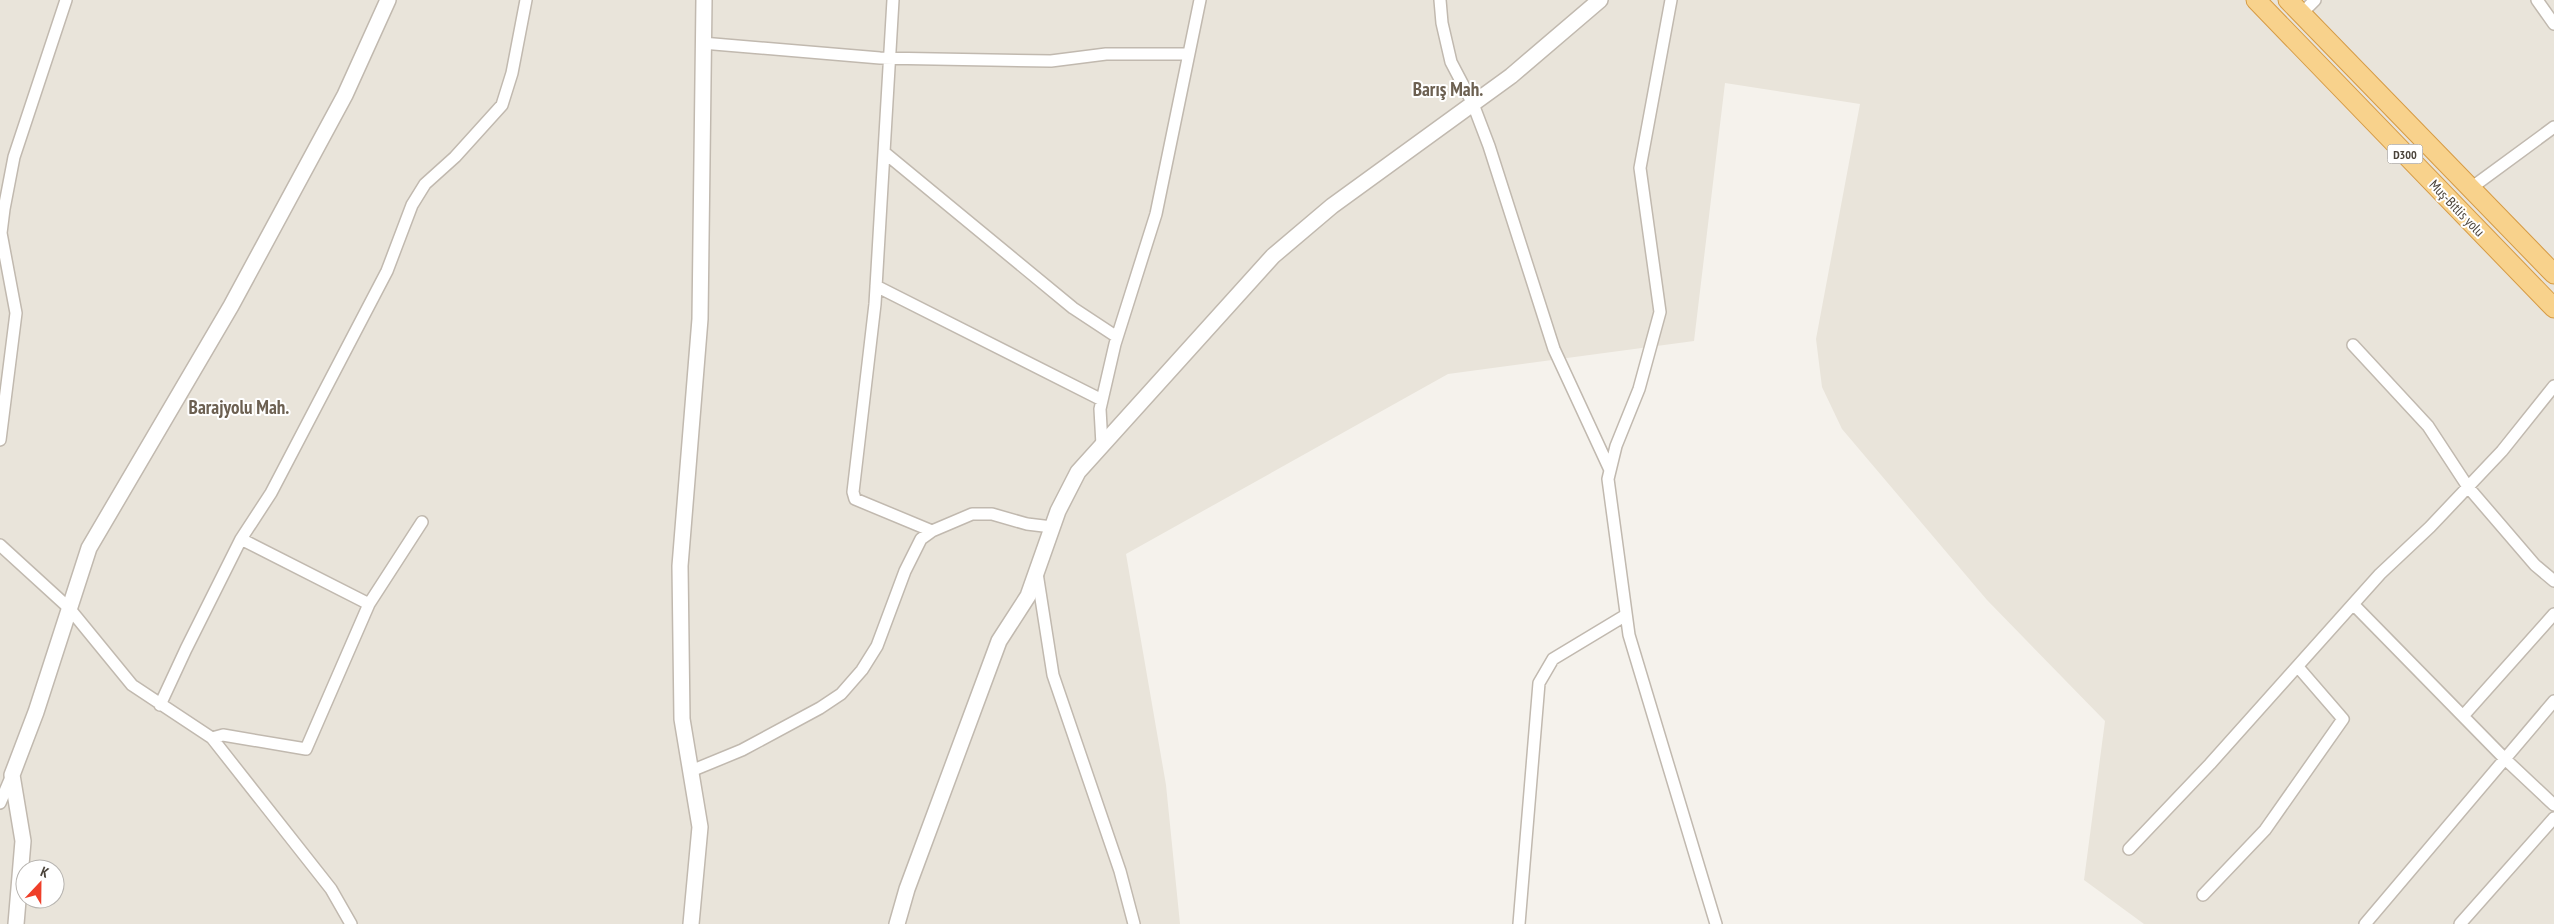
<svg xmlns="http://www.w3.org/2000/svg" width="2554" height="924" font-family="'PT Sans Narrow',sans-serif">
  <rect width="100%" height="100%" fill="#f5f2ec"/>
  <path fill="#e9e4da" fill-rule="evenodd" d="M0 0H2554V924H2144L2084 880 2105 721 1987 600 1842 429 1822 387 1816 339 1860 104 1725 83 1694 341 1448 374 1126 554 1166 785 1180 924H0ZM25 869H55V899H25Z"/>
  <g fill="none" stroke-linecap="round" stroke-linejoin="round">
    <defs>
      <path id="minor" d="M893 0 875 304 853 492 855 499 932 531
        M1440 0 1442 23 1451 62 1473 104 1489 146 1554 349 1610 470
        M1671 0 1640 168 1660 312 1639 389 1616 446 1608 479 1629 635 1716 924
        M2537 0 2554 24
        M2301 14 2315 0
        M702 43 880 58 1051 61 1106 54H1188
        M885 153 1073 308 1117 337
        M2471 188 2554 127
        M876 286 1102 400
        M2353 345 2428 426 2468 487 2535 565 2554 581
        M0 440 16 313 1 233 4 209 14 157 66 0
        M1102 445 1100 409 1115 344 1156 214 1200 0
        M241 539 369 604
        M0 545 69 608 132 685 212 738 331 889 351 924
        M1037 573 1053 675 1120 871 1134 924
        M2353 604 2505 759 2554 805
        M160 705 186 649 241 539 271 493 387 271 412 205 425 184 455 157 502 105 512 73 526 0
        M2463 716 2554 614
        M212 738 223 735 306 749 369 604 422 522
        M691 771 742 750 820 708 841 694 862 670 877 646 905 571 921 539 932 531 972 514H992L1027 524 1052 527
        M0 803 12 775
        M2129 849 2210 764 2380 574 2430 527 2502 451 2554 386
        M2203 895 2265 830 2343 719 2298 667
        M1519 924 1539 683 1553 659 1626 615
        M2365 924 2554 701
        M2460 924 2554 818"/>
      <path id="tertiary" d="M16 924 23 841 12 775 36 712 89 548 231 306 345 95 388 0
        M691 924 700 827 682 719 680 566 700 319 704 0
        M897 924 907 889 999 641 1028 596 1058 511 1078 472 1273 256 1332 206 1511 76 1600 0"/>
      <path id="trunk" d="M2256 0 2554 308
        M2288 0 2554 274"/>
    </defs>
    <use href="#minor" stroke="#c1b9af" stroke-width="14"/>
    <use href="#tertiary" stroke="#c1b9af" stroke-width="18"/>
    <use href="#trunk" stroke="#d69b45" stroke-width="21"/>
    <use href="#minor" stroke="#fff" stroke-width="11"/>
    <use href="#tertiary" stroke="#fff" stroke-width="15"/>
    <use href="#trunk" stroke="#f8d28c" stroke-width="19"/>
  </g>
  <g text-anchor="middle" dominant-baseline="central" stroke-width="4" stroke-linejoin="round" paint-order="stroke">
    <rect fill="#fff" stroke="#807b75" stroke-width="1" x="2387.5" y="144.5" width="35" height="19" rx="4"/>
    <g font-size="12" font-weight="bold" fill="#4a433a">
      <text x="2405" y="154">D300</text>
    </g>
    <g font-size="14" fill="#4a433a" stroke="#fff">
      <text transform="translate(2457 208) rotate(46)">Muş-Bitlis yolu</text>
    </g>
    <g font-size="19" font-weight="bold" fill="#6c6051" stroke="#fff">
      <text x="1448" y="89">Barış Mah.</text>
      <text x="239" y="407">Barajyolu Mah.</text>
    </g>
  </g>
  <g transform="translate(40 884) rotate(22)"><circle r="24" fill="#ffffff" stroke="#b7b4b0"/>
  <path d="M0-4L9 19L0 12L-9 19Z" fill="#ef3f29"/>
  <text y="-8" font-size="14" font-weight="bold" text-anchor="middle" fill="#4a433a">K</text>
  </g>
</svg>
